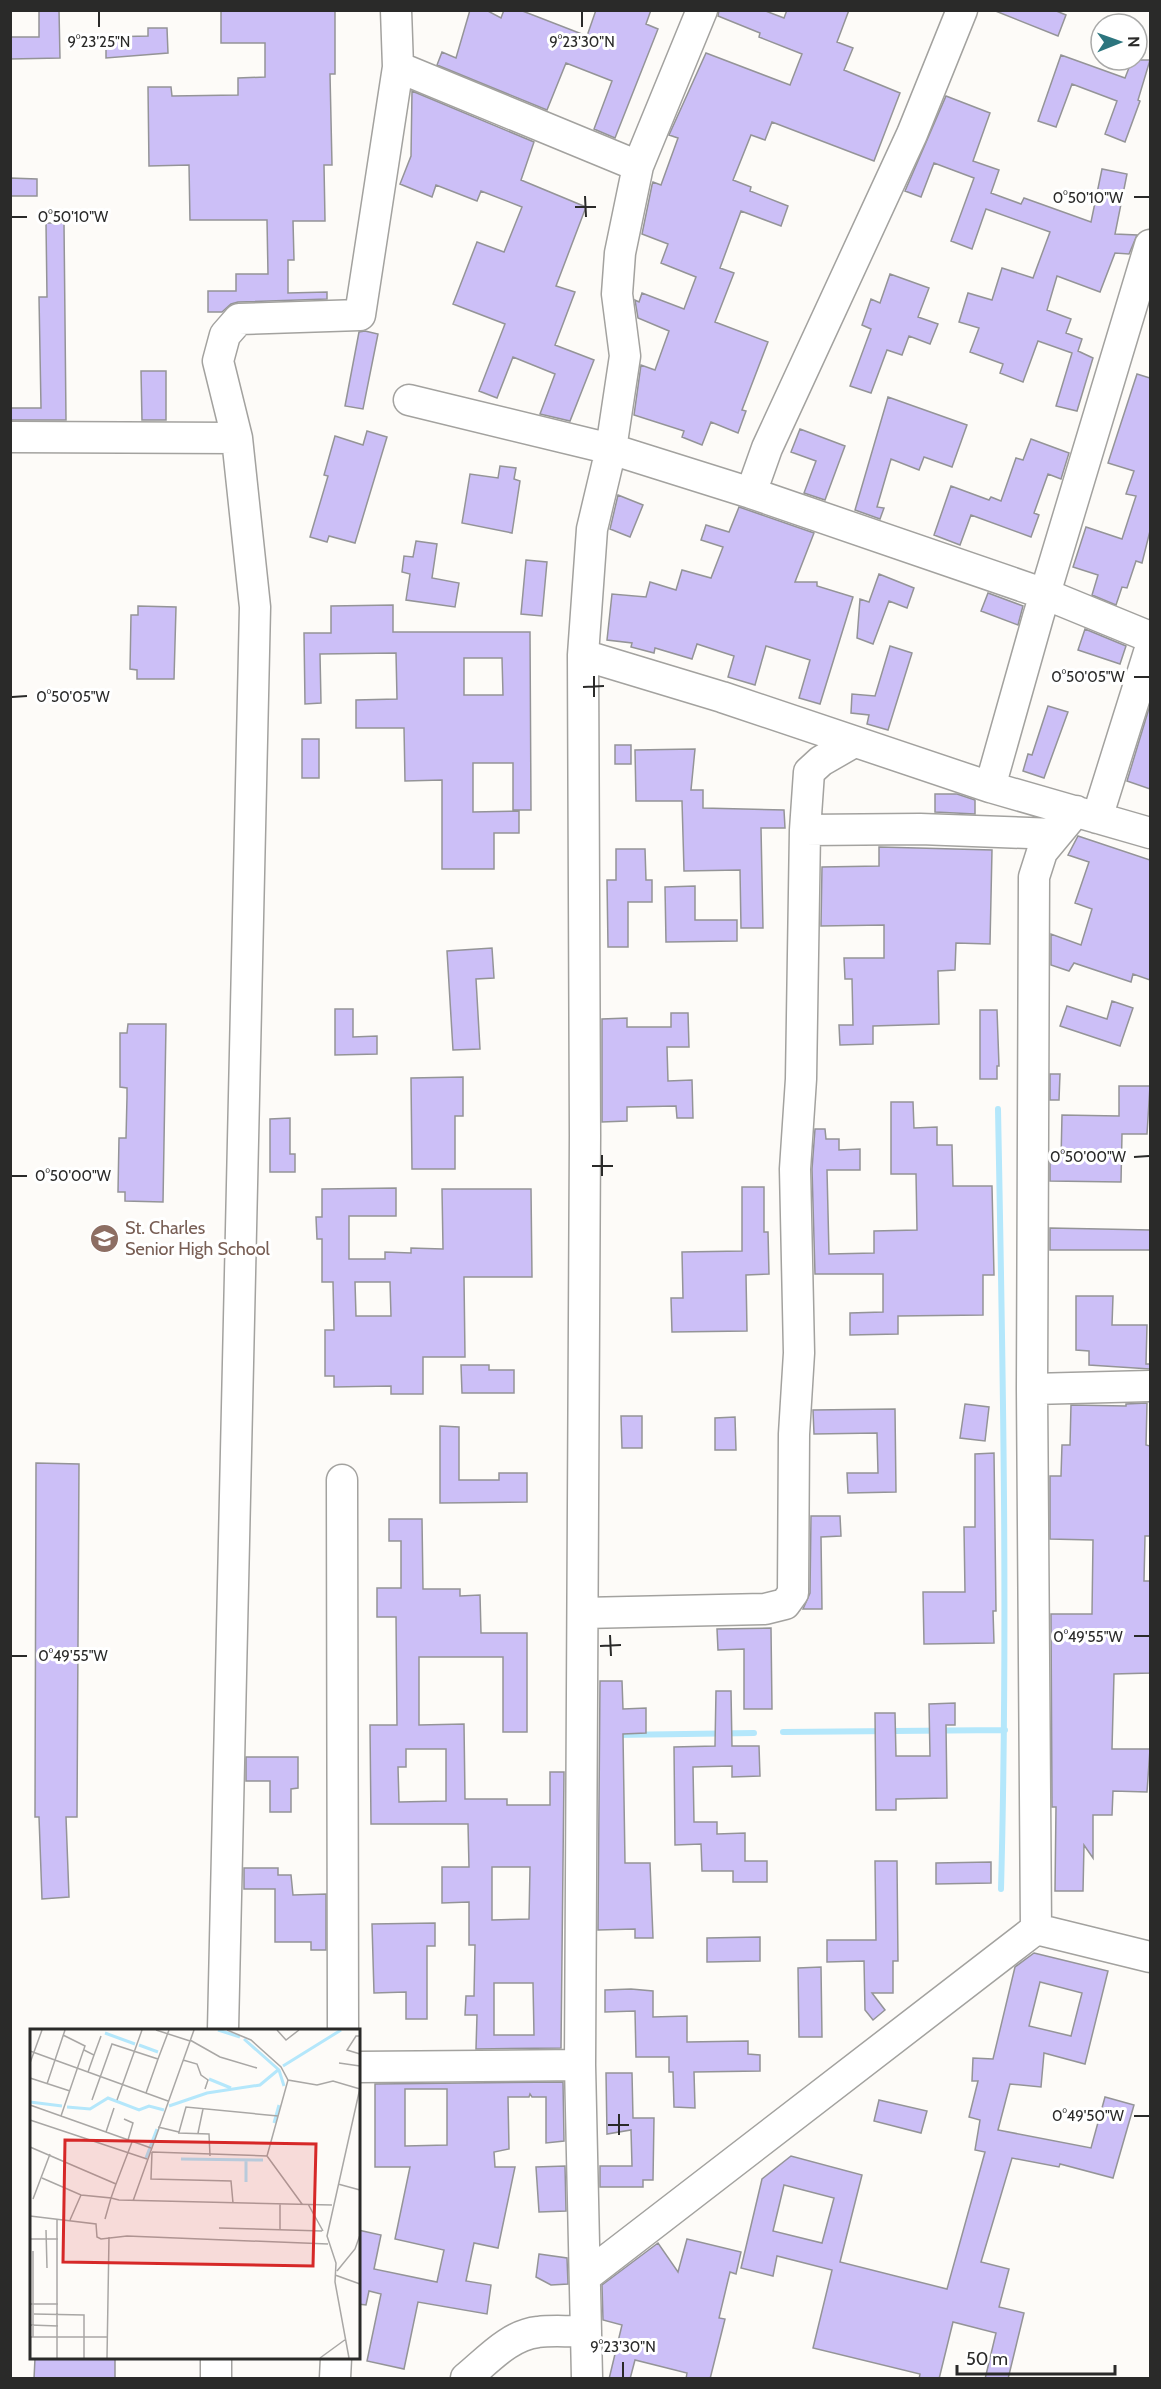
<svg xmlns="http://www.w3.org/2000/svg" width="1161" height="2389" font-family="Cabin,sans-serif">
  <rect width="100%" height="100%" fill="#fdfbf8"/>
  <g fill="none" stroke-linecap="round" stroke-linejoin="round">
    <path stroke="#b4e7fb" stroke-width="6" d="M998 1109C1003 1369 1008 1629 1001 1889
      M783 1732 1005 1730
      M616 1735 754 1733"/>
  </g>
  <path fill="#ccbff7" stroke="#949497" stroke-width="1.5" fill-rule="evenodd" d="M39 10H59L60 58 10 59V37H39Z
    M221 10H335V74H330L332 165H324L325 221H293L294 260H288V293L327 292V299L238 302 231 304 222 312H208V291H236V274H268L267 220H190L189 165 149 166 148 87H171L172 96 238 95V78L265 77V43H221Z
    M470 10H486L501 18 504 10H520L587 36 596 10H651L646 24 658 29 615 138 594 129 612 81 566 63 547 110 437 65 442 52 456 58Z
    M719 10H763L784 18 787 10H849L837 42 853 48 844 70 900 93 874 161 772 122 765 140 751 135 733 180 751 187 750 191 788 206 781 226 741 211 720 268 734 273 715 322 768 342 742 410 746 411 738 433 711 422 702 445 682 437 684 431 634 415 641 365 655 370 669 331 638 318 635 300 639 302 642 293 684 309 696 277 661 263 668 244 642 234 652 185 653 182 661 185 678 138 669 135 706 53 790 85 802 54 759 37 760 33 718 16Z
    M993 10H1054L1066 15 1058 36Z
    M148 28H167L168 53 106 58V37L148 36Z
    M1061 55 1125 78 1132 60H1150L1138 100 1140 101 1125 142 1105 134 1117 101 1072 84 1056 127 1038 121Z
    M412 91 534 142 521 180 586 207 556 286 575 292 555 345 594 360 570 421 540 414 555 374 513 357 497 398 479 391 505 324 453 304 477 242 504 252 522 207 481 191 477 201 436 185 432 197 400 184 411 156Z
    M946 96 990 113 973 161 999 170 991 193 1021 204 1024 198 1091 222 1102 169 1127 174 1115 234 1137 235 1129 254 1115 253 1100 292 1057 276 1047 310 1071 319 1066 333 1082 339 1078 351 1093 358 1077 411 1056 406 1072 353 1038 341 1023 382 1000 373 1003 364 970 352 979 328 959 322 968 293 992 300 1002 268 1033 278 1050 232 986 209 972 249 951 241 974 178 934 163 921 197 905 191Z
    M10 178 37 179V196H10Z
    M46 223H64L66 420H10V408H41L39 297H47Z
    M890 274 929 288 918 317 938 324 930 344 909 336 902 355 887 350 871 393 850 386 871 329 862 325 871 299 880 303Z
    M365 331 378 334 363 409 345 406 359 332Z
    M141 371H166V420H142Z
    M1137 374 1150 378V531L1142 563 1136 561 1127 588 1122 587 1116 605 1092 595 1098 575 1073 567 1086 527 1122 539 1136 496 1126 494 1134 471 1108 463Z
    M888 397 967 425 952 467 924 457 919 470 891 459 877 507 884 508 880 519 855 510Z
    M800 429 845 446 825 500 804 493 816 461 791 452Z
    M367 431 387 437 355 543 329 536 327 542 310 537 328 476 324 475 335 436 363 445Z
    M1031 439 1069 453 1061 479 1048 474 1034 513 1039 515 1031 537 971 515 960 545 934 535 951 486 989 500 991 497 1001 501 1016 458 1023 460Z
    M500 466 516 468 514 479 520 481 512 533 462 523 470 474 498 478Z
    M618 495 643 505 630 537 610 529Z
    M739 507 814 533 795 582H817V586L853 597 820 704 799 698 810 660 766 646 755 685 728 677 734 656 697 644 692 659 655 648 654 653 631 647 632 643 607 640 612 594 646 597 650 582 676 590 682 570 711 578 723 547 701 540 706 525 729 532Z
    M416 541 437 544 432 578 459 583 455 607 406 600 410 574 402 572 404 556 413 557Z
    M526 560 547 562 542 616 521 614Z
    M879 574 914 588 907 608 889 601 873 644 857 638 860 599 869 602Z
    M988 593 1023 606 1018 625 981 611Z
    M393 605V632H530L531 810H513V763H473V812L519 811V833H494V869H442V780L405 781 404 728H356V700L397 699 396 653 320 654 321 703 305 704 304 633H331V606ZM464 658H502L503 695H464Z
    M138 606 176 607 174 679H137V670L130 669 131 615H138Z
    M1085 629 1126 646 1120 664 1078 650Z
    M890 646 912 653 888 730 867 724 869 715 851 713 852 694 875 696Z
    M1150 705V789L1127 781Z
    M1048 706 1068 712 1044 778 1023 771 1028 754 1032 755Z
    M302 739H319V778H302Z
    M615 745H631V764H615Z
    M695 749 691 790H703V808L784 810 785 828H761L763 928H741L740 870 684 871 682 801H636L635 750Z
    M935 794H957L975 800V814L935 812Z
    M1078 836 1150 860V980L1133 974 1131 982 1074 963 1069 971 1051 965V934L1081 945 1092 909 1075 903 1089 862 1068 855Z
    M879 847 992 850 990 944 956 943 955 970 938 971 939 1024 873 1026V1044L840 1045 839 1025H853L852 979H845L844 958H884V925L821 926 822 867 879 866Z
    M616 849H645L646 880H652V902H628V947H608L607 880H616Z
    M695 886V920H737V941L666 942 665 887Z
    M492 948 494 978 476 979 480 1049 453 1050 447 951Z
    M1112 1001 1133 1008 1120 1046 1060 1026 1067 1006 1107 1019Z
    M335 1009H353V1037L377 1036V1054L335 1055Z
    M980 1010H997L999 1066H997V1079H980Z
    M671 1013H688L689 1047H667L668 1081 692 1080 693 1118H677L676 1106 627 1107V1121L602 1122V1019L627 1018V1027H671Z
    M128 1024H166L163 1202 125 1201V1192H118L119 1138H126L127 1097V1088L120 1087V1033H127Z
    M1050 1074H1060L1059 1100H1050Z
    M463 1077V1116H455V1169H412L411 1078Z
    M1119 1086H1150L1147 1134H1122L1121 1182 1050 1181V1160H1061L1062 1115 1119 1116Z
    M891 1102H913L914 1128 937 1127V1145H952L953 1186H992L994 1275H983V1315L898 1316V1334L850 1335V1313L883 1312V1274H815L812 1169 815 1129H825L826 1139H839V1150L860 1149V1170H827L829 1254 874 1253V1231L917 1230 916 1174H891Z
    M290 1118V1154H295V1172H270V1119Z
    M742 1187H764V1232H768L769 1274 746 1275 747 1331 672 1332 671 1298H683L682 1252 742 1251Z
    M396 1188V1216H349V1259H385V1252L411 1253V1248L443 1249 442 1189H531L532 1277H464L465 1357H423V1394H391V1386L334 1387V1376H325V1330H334L333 1282H322V1239H317L316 1217H322V1189ZM355 1282H390L391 1316H356Z
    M1050 1228 1150 1230V1250H1050Z
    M1076 1296H1113L1112 1325H1147L1146 1364H1150V1369L1089 1365V1351L1076 1350Z
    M461 1365H489V1370H514V1393H462Z
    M1147 1403 1146 1445 1150 1446V1536H1145L1144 1581H1150V1673L1114 1674 1112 1749H1150L1147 1792 1113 1791 1112 1815H1093V1858L1084 1845 1083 1891H1055L1056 1807H1052L1051 1614H1092L1093 1540 1050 1539V1476H1061L1062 1445H1070L1071 1405 1126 1406V1404Z
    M965 1404 989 1407 985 1441 960 1438Z
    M895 1409 896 1492 848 1493 847 1473H878L877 1433 814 1434 813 1410Z
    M621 1416H642V1448H622Z
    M735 1417 736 1450H715V1418Z
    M440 1426 459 1427V1480H499V1473H527V1502L440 1503Z
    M994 1453 996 1611H993L994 1643 924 1644 923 1592H965L964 1527H975V1454Z
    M36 1463 79 1464 77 1817H66L69 1897 42 1899 39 1817H35Z
    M811 1516H840L841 1536 821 1537 822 1609H803L810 1593Z
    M389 1519H422L423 1589H460V1596L480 1595 481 1633H527V1732H503V1657H419V1725L464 1724 465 1799H507V1805H550V1772H564L561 2048 476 2049 477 2015H465L466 1996H474L475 1945H469V1902L442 1903V1867H469L468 1824H371L370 1725H397L396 1617H377V1588H401V1541H389ZM406 1749H446V1801L399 1802 398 1767H406ZM492 1867H530L529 1919 492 1920ZM494 1983H533L534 2035H494Z
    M771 1628 772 1709H744V1649L718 1650 717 1629Z
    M600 1681H622L623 1709 646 1708V1733L623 1734 625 1863H650L653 1938H635V1929L598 1930Z
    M716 1691H731L732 1746H759L760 1776 732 1777V1766L693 1767 694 1822H717V1834L745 1833V1861H767V1882H733V1871H702L701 1844 675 1845 674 1747 715 1746Z
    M955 1703V1725H946L947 1798 896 1799V1810H876L875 1713H895L896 1756H930L929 1704Z
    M246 1757H298V1788L291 1789V1812H270V1781H246Z
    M875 1861H897L898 1961H893V1993H872L885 2010 873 2020 865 2010 864 1961 827 1962V1940H876Z
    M991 1862V1883L936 1884V1863Z
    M244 1868H278V1875H291L293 1895 326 1894V1950H311V1942H275V1889H244Z
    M435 1923V1946H427V2019H406V1992L374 1993 372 1924Z
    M760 1937V1961L707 1962V1938Z
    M1034 1953 1108 1971 1085 2064 1044 2053 1041 2087 1010 2084 998 2130 1091 2148 1105 2097 1134 2105 1113 2178 1060 2164 1059 2167 1012 2158 981 2262 1009 2269 999 2307 1024 2313 1008 2379H985L996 2333 953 2322 939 2379H919L920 2374 813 2348 832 2270 777 2256 773 2276 741 2268 762 2179 791 2156 862 2175 840 2262 947 2289 985 2152 975 2150 980 2120 969 2117 978 2081H972L973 2058 993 2059 1015 1967ZM1040 1982 1082 1993 1071 2036 1029 2026ZM784 2185 834 2198 822 2243 773 2231Z
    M821 1967 822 2037H799L798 1968Z
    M631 1989 653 1991V2017L687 2016V2042L748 2041V2054L760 2055V2071L694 2072 695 2108 674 2107 673 2072H669V2057H636L635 2011 605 2012V1990Z
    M606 2073H632L633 2118H654L653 2180H643V2187H600V2166H632L631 2130 607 2134Z
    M563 2082 564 2141 546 2143V2097H532L530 2094 529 2097H508L509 2149 494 2152 495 2167H515L498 2248 474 2243 466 2281 491 2285 487 2314 418 2302 404 2369 367 2361 381 2294 369 2291 366 2305 358 2304V2230L381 2235 374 2269 437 2282 444 2250 395 2239 410 2167H375V2084ZM405 2089H447V2145L405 2146Z
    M879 2100 927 2111 921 2133 874 2121Z
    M565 2166 566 2211 539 2212 536 2167Z
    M687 2239 741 2252 736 2274 730 2272 719 2318 725 2319 710 2379H686L687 2373 635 2360 630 2379H609L622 2325 603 2320 602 2285 658 2243 678 2272Z
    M539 2254 567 2258 568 2284 551 2285 536 2277Z
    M35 2358H115V2379H34Z"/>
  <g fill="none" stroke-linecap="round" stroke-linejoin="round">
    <defs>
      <path id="minor" d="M398 67 638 166
        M409 400 611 449 625 356 617 294 620 253 638 166 702 10
        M10 437 237 438
        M751 493 1045 594 1150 637
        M583 655 722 697 990 787 1150 833
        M990 787 1038 617 1150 245
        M1097 818 1150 649
        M805 830 809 772 821 761 854 742
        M1032 1389 1150 1386
        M342 1480 343 2030
        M583 1613 765 1609 785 1604 793 1593 794 1434 799 1353 795 1169 801 1079 805 830 920 829 1055 834
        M1036 1929 1032 1389 1034 877 1042 852 1076 811
        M1036 1929 1150 1957
        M223 2030 255 607 237 438 218 361 225 335 239 319 360 315 398 67 396 10
        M358 2067 580 2065
        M586 2276 1036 1929
        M216 2378V2358
        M335 2378 336 2358
        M466 2378C487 2361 509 2335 538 2332 553 2330 570 2332 586 2331
        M587 2378 580 2065 585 1135 583 655 592 529 611 449 751 493 767 448 912 134 962 10"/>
    </defs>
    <use href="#minor" stroke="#a3a29f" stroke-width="33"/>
    <use href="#minor" stroke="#fff" stroke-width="30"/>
  </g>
  <path fill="none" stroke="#2a2a29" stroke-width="2" d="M99 12V27M582 12V27M585 196 586 217M1134 197H1149M575 207H596M12 217H27M594 676V697M1134 677H1149M583 687 604 686M12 697 27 696M602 1155V1176M1134 1157 1149 1156M592 1166H613M12 1176H27M610 1635 611 1656M1134 1636H1149M600 1646 621 1645M12 1656H27M619 2114V2135M1134 2116H1149M608 2125H629M623 2362V2377"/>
  <defs>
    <symbol id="school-disc" viewBox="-11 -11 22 22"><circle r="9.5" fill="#8d6e63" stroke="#fff"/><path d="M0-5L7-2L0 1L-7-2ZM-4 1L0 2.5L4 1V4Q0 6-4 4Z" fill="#fff"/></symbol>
  </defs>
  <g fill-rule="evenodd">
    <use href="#school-disc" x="88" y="1222" width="33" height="33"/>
  </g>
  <g text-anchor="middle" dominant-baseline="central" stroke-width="6" stroke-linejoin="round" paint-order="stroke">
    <g font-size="18" fill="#785e54" stroke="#fff" text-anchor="start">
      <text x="125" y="1228">St. Charles<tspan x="125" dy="21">Senior High School</tspan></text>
    </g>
  </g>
  <g transform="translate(30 2029)">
    <rect width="330" height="330" fill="#fdfbf8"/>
    <path fill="none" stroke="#b4e7fb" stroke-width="3" d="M188 1 210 8M75 4 105 15M214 10 249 41 254 57M109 16 128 23M253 37 311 1M179 50 201 59M0 73 32 77M139 77 177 64 230 56 248 41M37 78 60 80 78 69 109 81 119 77 134 81M244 94 249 76M116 129 127 100M151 130 233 131M216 153V130"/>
    <path fill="none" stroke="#a9a7a5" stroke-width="1.5" d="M126 1 160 12M197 1 221 11 251 38 258 51 287 56 303 52 330 60M247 1 256 11 269 1M330 7H326L317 21 330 25M160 11 190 28 227 39M54 21 64 26 58 43M0 22 138 72M64 26 71 7M153 31 167 35 171 46 178 51 175 60M0 34 12 1M309 34 330 37M0 49 40 62M17 55 35 1M116 64 128 30M62 71 82 15 128 30 139 1M87 71 112 1M0 76 121 119M31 87 55 17 33 6M94 90 103 94 98 111M0 91 117 130M128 98 149 103 156 78 248 87M76 103 84 79M148 104 179 105 180 127M168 104 173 80M0 118 86 155 81 169 89 171 302 176M122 123 121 150 201 152 203 174M122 123 237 127M237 127 258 51M237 127 272 175M12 149 51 166 81 169 75 190M86 155 102 113M308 155 330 161M3 170 20 125M103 172 164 1M278 175 293 202M0 187 66 195 67 208 71 210 97 207 298 215M27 191V329M40 191 51 166M189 199 292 202M250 200V175M16 201 17 239M0 210H28M3 222V308M307 242 325 220 330 206M305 246 330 255M0 275H28M4 285 54 286V329M0 296 28 297M0 308H77M77 329 79 208M290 329 316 310M319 329 305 253 306 234 297 207 330 59"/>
    <path fill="#d62828" fill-opacity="0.15" stroke="#d62828" stroke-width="3" d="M35 111 286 115 283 237 33 233Z"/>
    <rect width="330" height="330" fill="none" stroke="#2a2a29" stroke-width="3"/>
  </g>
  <g font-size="15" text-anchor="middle" fill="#2a2a29" stroke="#fff" stroke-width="6" stroke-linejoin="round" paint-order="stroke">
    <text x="99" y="47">9°23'25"N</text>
    <text x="582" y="47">9°23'30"N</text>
    <text x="1088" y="203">0°50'10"W</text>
    <text x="73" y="222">0°50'10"W</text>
    <text x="1088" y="682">0°50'05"W</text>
    <text x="73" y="702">0°50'05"W</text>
    <text x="1088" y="1162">0°50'00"W</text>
    <text x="73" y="1181">0°50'00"W</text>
    <text x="1088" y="1642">0°49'55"W</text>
    <text x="73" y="1661">0°49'55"W</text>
    <text x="1088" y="2121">0°49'50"W</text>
    <text x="623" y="2352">9°23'30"N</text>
  </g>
  <rect width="1161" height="2389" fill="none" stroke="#2a2a29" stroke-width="24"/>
  <g transform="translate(1119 42) rotate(89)"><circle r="28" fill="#ffffff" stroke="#aaaaa9" stroke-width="1.5"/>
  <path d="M0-4.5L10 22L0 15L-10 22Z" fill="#2c757e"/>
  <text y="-9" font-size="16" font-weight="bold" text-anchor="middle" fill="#2a2a29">N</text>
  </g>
  <path d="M957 2365v9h158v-9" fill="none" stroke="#2a2a29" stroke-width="3"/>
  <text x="966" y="2365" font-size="18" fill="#2a2a29" stroke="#ffffff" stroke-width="4.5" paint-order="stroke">50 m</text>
</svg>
